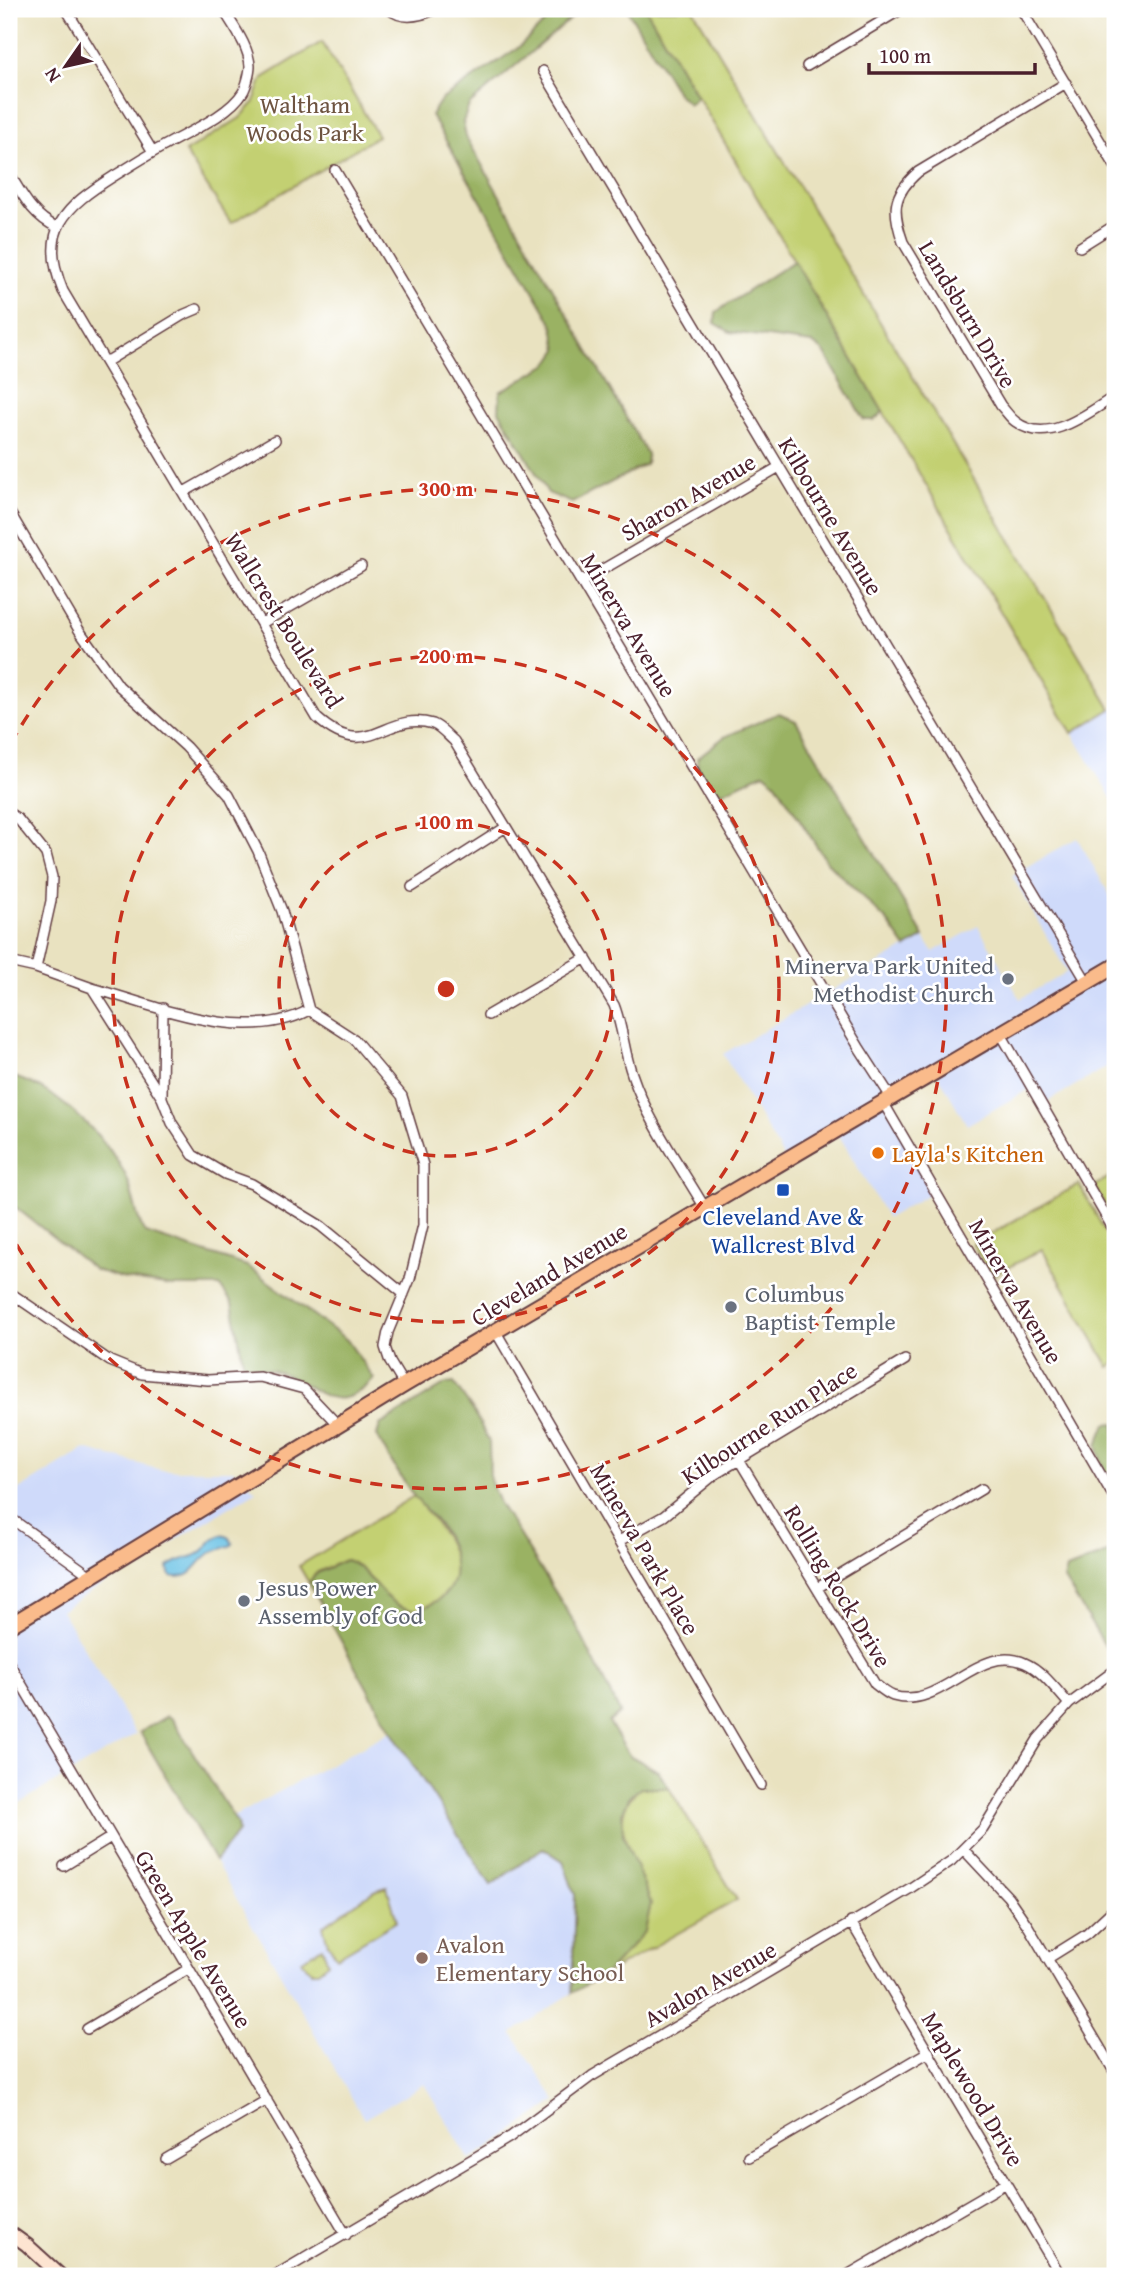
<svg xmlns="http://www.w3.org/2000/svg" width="1124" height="2285" font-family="'Gentium Book Plus',serif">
  <rect width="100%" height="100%" fill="#fff"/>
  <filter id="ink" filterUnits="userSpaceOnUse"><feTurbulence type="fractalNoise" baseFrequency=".0143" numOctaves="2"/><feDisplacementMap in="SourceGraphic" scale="14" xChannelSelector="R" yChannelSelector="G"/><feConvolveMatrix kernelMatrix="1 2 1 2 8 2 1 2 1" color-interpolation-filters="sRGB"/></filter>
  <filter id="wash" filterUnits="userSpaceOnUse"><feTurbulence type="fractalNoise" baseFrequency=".00686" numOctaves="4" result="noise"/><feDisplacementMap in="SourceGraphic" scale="28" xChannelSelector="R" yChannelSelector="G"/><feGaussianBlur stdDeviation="1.57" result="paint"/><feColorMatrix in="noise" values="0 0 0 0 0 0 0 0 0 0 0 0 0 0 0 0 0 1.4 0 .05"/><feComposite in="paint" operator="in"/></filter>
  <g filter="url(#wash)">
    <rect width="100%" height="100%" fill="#e9e2c0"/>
    <path fill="#cfdafa" d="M1115 707V804L1072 733Z
      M1077 838 1115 904V1062L1040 1106 1029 1089 967 1125 936 1071 885 1101 936 1190 887 1218 836 1130 785 1160 723 1054 924 937 933 952 978 926 1020 999 1067 972 1012 876Z
      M85 1449 161 1470H233L256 1491 61 1610 136 1734 9 1809V1496Z
      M391 1731 491 1885 543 1848 563 1861 575 1895 572 1993 512 2033 556 2101 470 2160 424 2084 364 2119 200 1835Z"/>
    <path fill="#c3d072" stroke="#86784e" stroke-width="2" d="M646 9H693L1111 709 1072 733Z
      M322 42 378 136 231 223 185 152 240 118 253 104 263 78Z
      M1115 1174V1222L1094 1186Z
      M1079 1184 1115 1249V1363L1109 1367 1042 1249 991 1277 973 1244Z
      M414 1496C436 1522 480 1572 437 1600 429 1606 417 1612 407 1609 380 1601 371 1568 345 1560L315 1573 309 1583 299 1566Z
      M641 1788H669L737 1900 607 1973C625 1953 647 1935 650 1906 651 1900 647 1892 644 1886 631 1854 605 1813 641 1788Z
      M387 1887 397 1921 337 1957 328 1944 323 1926 374 1891Z
      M322 1947 328 1963 318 1971H311L301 1961Z"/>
    <path fill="#9ab264" stroke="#726848" stroke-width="2" d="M559 9H582L469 105 463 122 466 137 647 454 646 464 572 503 548 493 499 411 500 392 548 364 558 349 552 323 431 115 441 100 519 47Z
      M627 9H646L697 97 689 104 678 94Z
      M794 261 883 412 874 420H864L824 352 812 343 730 332 715 323 716 312Z
      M779 713 796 721 924 937 906 948 887 921 827 862 776 783 764 773 723 792H713L698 773 697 758 724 737Z
      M9 1075C20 1079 33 1083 44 1090 76 1110 109 1142 126 1176 134 1194 135 1218 145 1233L247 1266 347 1340 374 1379C337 1416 323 1392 287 1375 274 1369 257 1368 244 1366L232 1303 220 1286H172L125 1279 95 1270 14 1206 9 1198Z
      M454 1383 474 1412 489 1441 490 1480 499 1503 576 1625 620 1713 609 1722 629 1755 658 1771 669 1788H641L630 1796 622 1814 623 1834 651 1903 645 1931 607 1973 572 1993 575 1895 563 1861 543 1848 491 1885 391 1731 309 1583 315 1574 346 1560C371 1569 380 1602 408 1609 417 1612 430 1606 438 1600 463 1584 456 1551 441 1528 433 1516 422 1507 413 1495 400 1476 387 1456 377 1435L380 1425 446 1384Z
      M1115 1423V1489L1103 1469 1097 1445 1106 1424Z
      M1115 1550V1662L1064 1579 1067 1569Z
      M167 1716 172 1719 237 1823 238 1832 215 1861 140 1732Z"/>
    <path fill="#67c1e5" stroke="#587088" stroke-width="2" d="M222 1535 229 1537 233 1544C226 1549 220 1548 212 1552 196 1561 193 1582 171 1576L168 1567C181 1557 192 1559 200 1553 209 1547 210 1538 222 1535Z"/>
  </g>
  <g filter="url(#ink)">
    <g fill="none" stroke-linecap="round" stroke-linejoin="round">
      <defs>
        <path id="street" d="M66 9 153 152
          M223 9C233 26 249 46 250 66 250 73 246 87 243 92 229 115 188 132 164 146 147 155 131 166 114 176 65 207 38 230 63 291L317 718C369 765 386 709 433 724 441 727 448 736 454 741L614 1005C623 1028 624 1052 632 1074 648 1122 680 1165 705 1208
          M389 9C403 21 421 16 436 9
          M1021 9 1115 166
          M807 66 902 9
          M543 71 1087 982
          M1066 83 918 172C892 195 892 211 903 242L1001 406C1006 411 1010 418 1016 422 1048 446 1088 413 1115 396
          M335 170 860 1049 891 1097
          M9 173C22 194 33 217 57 227
          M1080 247 1115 225
          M106 362 183 315 197 309
          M184 492 275 440
          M9 511 79 630 119 686 186 747 229 795 258 851 282 911 309 1010 354 1039 402 1096 423 1165V1225L410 1279 388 1332 385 1347 390 1362 404 1385
          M581 582 779 467
          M262 623 361 566
          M9 813 18 819 46 854 52 877 51 901 36 968
          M412 887 506 827
          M9 962 36 968 92 988 162 1098 172 1123 193 1155 225 1174 252 1184 321 1226 404 1294
          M92 988C157 1006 244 1045 309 1010
          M488 1015 586 958
          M1001 1034 1115 1232
          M162 1096 163 1008
          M883 1102 1115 1499
          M9 1292 110 1361 142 1374 208 1380 260 1377 304 1389 338 1425
          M496 1332 761 1785
          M739 1460 875 1684C880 1688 887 1694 893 1696 942 1711 977 1642 1025 1663 1042 1670 1057 1691 1069 1704
          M9 1517 91 1576
          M619 1541 664 1516 714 1475 905 1360
          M817 1588 982 1489
          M9 1663 346 2235
          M963 1849 1008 1897 1028 1926 1115 2073
          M64 1866 111 1837
          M851 1922 1061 2276
          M1047 1959 1087 1934 1115 1908
          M87 2029 188 1969
          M749 2157 929 2052
          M166 2159 267 2100
          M274 2276 510 2137 592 2076 909 1889 951 1861 983 1829 1038 1739 1069 1704 1115 1670
          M846 2276 1006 2183"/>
        <path id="secondary" d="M9 2232 27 2245 61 2276"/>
        <path id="primary" d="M9 1626 404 1385 1115 966"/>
      </defs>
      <use href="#street" stroke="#623c41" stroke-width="12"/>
      <use href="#secondary" stroke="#623c41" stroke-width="16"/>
      <use href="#primary" stroke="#623c41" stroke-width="18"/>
      <use href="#street" stroke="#fff" stroke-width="9"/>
      <use href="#secondary" stroke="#fde4d1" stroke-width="12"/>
      <use href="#primary" stroke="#fabb8b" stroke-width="14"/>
    </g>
  </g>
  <g fill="none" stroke="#c8321e" stroke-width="3.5" stroke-dasharray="12 9">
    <circle cx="446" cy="989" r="167"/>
    <circle cx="446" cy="989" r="333"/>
    <path d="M11 743A500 500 0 1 1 11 1235"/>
  </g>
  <g fill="#6b7280" stroke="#fff" stroke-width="2.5">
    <circle cx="1008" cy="979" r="7"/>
    <circle cx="731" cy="1307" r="7"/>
    <circle cx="244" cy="1601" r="7"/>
  </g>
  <circle fill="#e8710a" stroke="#fff" stroke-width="2.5" cx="878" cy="1153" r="7"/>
  <rect fill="#1a4fb4" stroke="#fff" stroke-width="2.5" x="776" y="1183" width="14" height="14" rx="3.5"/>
  <circle fill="#8d6e63" stroke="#fff" stroke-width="2.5" cx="422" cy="1958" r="7"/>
  <g text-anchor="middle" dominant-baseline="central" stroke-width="5" stroke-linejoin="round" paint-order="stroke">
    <g font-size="24" fill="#6e5440" stroke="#fff">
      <text x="305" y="104">Waltham<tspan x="305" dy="28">Woods Park</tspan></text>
    </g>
    <g font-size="24" fill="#4a1f2b" stroke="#fff">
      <text transform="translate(968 314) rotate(59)">Landsburn Drive</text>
      <text transform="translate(688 497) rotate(-30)">Sharon Avenue</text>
      <text transform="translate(831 516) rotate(59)">Kilbourne Avenue</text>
      <text transform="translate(284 620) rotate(58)">Wallcrest Boulevard</text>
      <text transform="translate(629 625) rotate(59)">Minerva Avenue</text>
      <text transform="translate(549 1274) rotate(-31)">Cleveland Avenue</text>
      <text transform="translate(1016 1291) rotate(60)">Minerva Avenue</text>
      <text transform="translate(769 1423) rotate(-33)">Kilbourne Run Place</text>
      <text transform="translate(645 1549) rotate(60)">Minerva Park Place</text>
      <text transform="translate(838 1586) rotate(59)">Rolling Rock Drive</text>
      <text transform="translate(194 1939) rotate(59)">Green Apple Avenue</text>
      <text transform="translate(710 1984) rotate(-30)">Avalon Avenue</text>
      <text transform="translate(973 2089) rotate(59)">Maplewood Drive</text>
    </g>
    <g font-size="24" fill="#5b616d" stroke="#fff" text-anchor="start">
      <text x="994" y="965" text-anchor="end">Minerva Park United<tspan x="994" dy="28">Methodist Church</tspan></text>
      <text x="745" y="1293">Columbus<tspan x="745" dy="28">Baptist Temple</tspan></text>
      <text x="258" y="1587">Jesus Power<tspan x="258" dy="28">Assembly of God</tspan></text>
    </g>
    <g font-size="24" fill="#c56008" stroke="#fff" text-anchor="start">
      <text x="892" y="1153">Layla's Kitchen</text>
    </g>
    <g font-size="24" fill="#164399" stroke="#fff">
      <text x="783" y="1216">Cleveland Ave &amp;<tspan x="783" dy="28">Wallcrest Blvd</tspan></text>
    </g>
    <g font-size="24" fill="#785e54" stroke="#fff" text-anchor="start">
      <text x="436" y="1944">Avalon<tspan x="436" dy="28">Elementary School</tspan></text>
    </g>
  </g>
  <circle cx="446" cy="989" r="10" fill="#c8321e" stroke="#fff" stroke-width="3.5"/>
  <g font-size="21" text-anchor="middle" font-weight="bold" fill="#c8321e" stroke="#fff" stroke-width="5" stroke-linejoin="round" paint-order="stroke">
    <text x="446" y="496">300 m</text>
    <text x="446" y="663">200 m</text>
    <text x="446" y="829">100 m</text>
  </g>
  <rect width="1124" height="2285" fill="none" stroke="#fff" stroke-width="35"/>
  <g transform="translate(66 66) rotate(236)" stroke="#ffffff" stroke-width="5" paint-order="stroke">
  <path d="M0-5L12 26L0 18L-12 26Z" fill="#4a1f2b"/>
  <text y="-10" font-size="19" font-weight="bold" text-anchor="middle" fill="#4a1f2b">N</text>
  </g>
  <path d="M869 63v10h166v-10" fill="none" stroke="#4a1f2b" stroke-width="3.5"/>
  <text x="879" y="63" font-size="21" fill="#4a1f2b" stroke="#ffffff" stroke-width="5" paint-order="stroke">100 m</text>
</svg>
